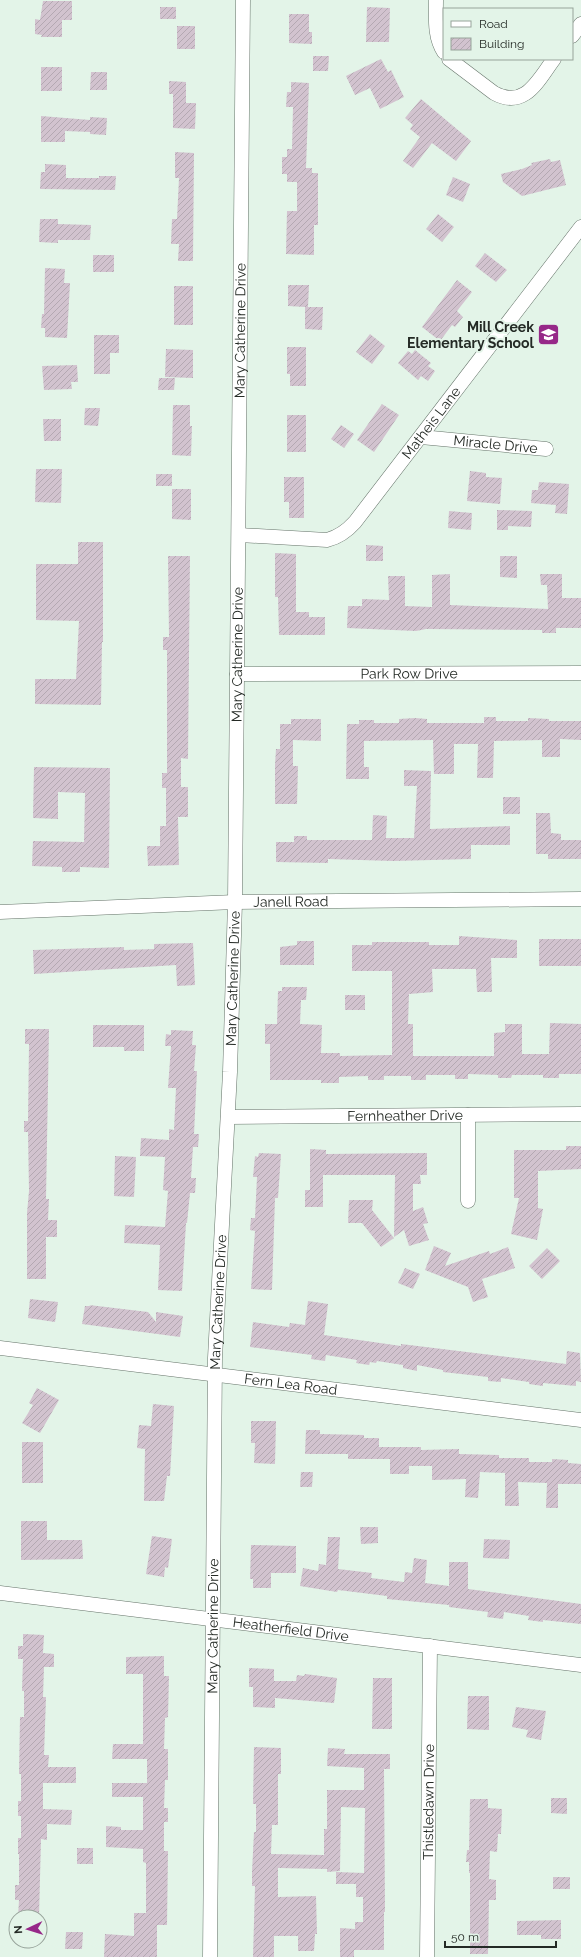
<svg xmlns="http://www.w3.org/2000/svg" width="581" height="1957" font-family="Raleway,sans-serif">
  <defs>
    <pattern id="building-hatch" width="6" height="6" patternUnits="userSpaceOnUse"><rect width="6" height="6" fill="#d2c3cf"/><path d="M-1 1l2-2M0 6l6-6M5 7l2-2" fill="none" stroke="#b4a8b2"/></pattern>
  </defs>
  <rect width="100%" height="100%" fill="#e3f4e8"/>
  <path fill="url(#building-hatch)" d="M43 1H72V20H62V37H41L42 35 35 34V19L40 20Z
    M160 7H176V19H160Z
    M367 7 390 8 389 42H366Z
    M289 14H309V32H312V44L289 43Z
    M177 26H195V49H177Z
    M313 56H329L328 71H313Z
    M381 59 388 72 391 70 404 97 380 109 370 88 355 95 346 76Z
    M41 67H62V91H41Z
    M91 72H107V90H90Z
    M169 81 186 82V103H196L195 129 173 128V94H169Z
    M291 82 309 83 306 168H312V173H318V225H314V255L286 254 287 211H297V182H287V174H282V157H287V149H292L293 107H286L287 92H291Z
    M421 99 471 141 456 161 432 143 413 168 403 161 420 137 410 129 413 125 405 118Z
    M41 116 90 120V117L107 118 106 135 90 134V132L65 131V142H41Z
    M175 152 194 153 193 261H178L179 244H171L172 219H177L179 178H175Z
    M550 159 551 162 560 160 566 185 522 196 503 182 501 174 522 169 532 165 531 163Z
    M45 164 66 165V178H99V176H116L115 190 40 189 41 172H45Z
    M453 177 470 184 463 202 446 195Z
    M438 214 454 227 442 242 426 229Z
    M40 219H58V224L91 225 90 240H58V243L39 242Z
    M485 253 507 270 496 282 475 266Z
    M93 255H114V272H93Z
    M45 268 65 269 64 283H70L67 338 45 337V328H41L42 314H44Z
    M457 280 472 292 457 311 463 317 455 327 452 325 440 341 422 327Z
    M288 285H309L308 307H323L322 330 305 329V307L288 306Z
    M174 286H193V325H174Z
    M370 334 385 346 372 364 356 352Z
    M94 335H119V353H110V374H94Z
    M287 347H306V386H290V374H287Z
    M166 349 193 350V378L165 377Z
    M415 350 431 363 428 366 435 371 428 381 421 376 418 380 398 363 408 351 412 354Z
    M77 365 78 382H71L72 389 44 390 42 366Z
    M159 378H175L174 390H158Z
    M382 404 399 415 374 452 357 440Z
    M173 405H190V426H192L191 456 172 455Z
    M85 408H100L98 426 84 425Z
    M287 415H306V452H287Z
    M43 419H61V441H44Z
    M341 425 354 434 344 448 331 439Z
    M36 469H62L61 503 35 502Z
    M470 471 486 473V477L502 478 500 504 467 501Z
    M156 474H172V486H156Z
    M284 477H304V518H289V502H284Z
    M539 482 569 484 567 514 555 513 556 505 531 503 532 490H538Z
    M172 489H191V520L172 519Z
    M497 510 532 511 531 527 508 526V530H497Z
    M449 511 472 513 471 530 448 528Z
    M78 542H103V642H102L101 705 35 704V679H76L79 621 36 620V564H78Z
    M366 545 383 546V561H366Z
    M275 553 296 554V612H309V617H325V635H279L278 597H275Z
    M168 556H190L188 759 181 758V787H188V817H178L179 865 148 866 147 846H160V826H166V788H162V773H167V650H163V637H169Z
    M500 556H517V578L500 577Z
    M450 574V605L548 609 547 585H541L540 574H562V598H581V628H556V633H542V630L426 629 416 631 347 628 348 606H362V599L389 600 388 576H405V606L432 607V575Z
    M484 717H496V721H528V718L549 719V721H581V740L560 739V757H542V740L494 741 493 778H477L478 744H454V774H434L433 740 364 741V767H369V779H346L347 724H359V720H374V723H399V719L415 718 427 719V723H484Z
    M291 719H321V741L293 740V766H298L297 804H275V765L276 749H280V724H291Z
    M34 767 110 768 109 868 80 867V872H62V867L32 866 33 841 84 842 85 793 58 792V819L33 818Z
    M404 770 431 771 430 829 510 826V845H471V859L393 861 328 859V863L276 862V842H294V836H307V840H372L373 815 387 816 386 838H414L417 786H404Z
    M503 797H520V814H503Z
    M536 813H550L551 833 561 834V840H581V859H548V854H536Z
    M459 936 517 940V958H491L492 992H477L476 969H432L433 992 409 994 408 1024H413V1056H494V1033L505 1032V1024H522V1054H549L550 1023 581 1024V1074H559V1078H543V1075H512L511 1078H498V1075L468 1074V1079H455V1075H426V1080H411V1076H384V1080H368V1076L339 1077V1083H321V1080H270V1044H265V1024H277L278 991H282V987H307L306 1000H301L300 1024 322 1025 321 1053H340V1056L392 1055V971H352V945H372V942H429V945H459Z
    M539 939H581V966H539Z
    M297 941H314V965H280V947L297 945Z
    M193 943 195 985 177 986 176 965 34 974 33 950 124 947V950L154 949V944Z
    M345 995H365V1010H345Z
    M93 1025H144V1051H124V1047H93Z
    M25 1029H49L46 1199H49L48 1220H57V1237H46V1279H27V1213L29 1191 28 1132H24V1121H28L29 1044H25Z
    M171 1030 193 1031 192 1045H196L194 1071H197L194 1134H199L198 1147H193L191 1178H196L195 1193H190L187 1223H186L182 1291 158 1290 160 1245 124 1243 125 1225 165 1227 168 1191 163 1190 165 1157 140 1156 141 1138 169 1140V1129L174 1130 176 1088H168L171 1046H165L166 1034 171 1035Z
    M566 1146H581V1169L538 1171V1208L543 1209 537 1240 511 1234 519 1198H514V1150H566Z
    M310 1149 326 1150V1154L427 1153V1175H420L421 1184H413V1211L423 1207 428 1223 423 1224 429 1240 409 1246 404 1230 394 1237 395 1175H323V1207H305V1190H310Z
    M259 1153 281 1154 278 1198H275L272 1290 251 1289 255 1231 250 1230 251 1218H255L257 1177H253L255 1156 258 1157Z
    M115 1156 136 1157 134 1197 114 1196Z
    M349 1200H373L372 1210 394 1238 381 1247 362 1223H348Z
    M434 1246 451 1253 445 1266 489 1251 490 1254 508 1247 515 1268 482 1279 488 1297 473 1302 468 1287 425 1270Z
    M547 1248 560 1261 542 1279 529 1266Z
    M405 1268 420 1274 413 1289 398 1283Z
    M30 1299 58 1302 55 1322 28 1318Z
    M308 1301 328 1304 324 1335 401 1346V1344L566 1364 567 1351 580 1353 581 1382 576 1381V1386L543 1383V1386L529 1384V1382L501 1378V1382L488 1381V1377L443 1372V1370L417 1365V1371L403 1368V1365L377 1361 376 1363 370 1362 369 1365 356 1363 357 1360 326 1355 325 1361 311 1359 312 1355 250 1347 253 1322 289 1327 290 1323 305 1325Z
    M89 1305 148 1312 156 1322V1312L183 1316 180 1337 82 1324 85 1306H91Z
    M37 1388 59 1400 40 1433 22 1423 33 1405 29 1403Z
    M153 1404 174 1406 170 1476H167L164 1501H144L145 1449 137 1448 139 1425 151 1426Z
    M251 1421H276L275 1464 254 1463 255 1443H251Z
    M306 1430H320V1434L364 1435V1438H379V1447H421V1450L459 1449V1454L499 1455V1458H529V1462H552V1459L568 1460V1463L581 1464V1484H558V1508H546L547 1483 518 1482 519 1506H505V1473L480 1472 478 1498 465 1497 466 1479 432 1480V1466H409V1474H390V1459H348V1454H305Z
    M22 1442H43V1483H22Z
    M301 1472H313L312 1487H300Z
    M21 1521H47V1540H82L83 1559 21 1560Z
    M360 1527H378V1543L361 1544Z
    M152 1536 172 1539 168 1568 165 1567 164 1577 146 1574Z
    M328 1537H340L338 1569 372 1573 371 1578 404 1582 405 1572 412 1573 414 1558 427 1560 425 1583 449 1586V1562H468V1589L581 1604V1624L543 1620V1622L528 1620 529 1616 504 1612 503 1619 487 1617 488 1612 449 1607V1605L387 1599V1596L338 1590 337 1592 300 1586 303 1568 318 1571 319 1564 326 1565Z
    M484 1539 510 1540 509 1559 483 1558Z
    M251 1545 296 1546V1573H271V1588H253V1579H250Z
    M23 1634 44 1635 43 1653 54 1654V1667H44L43 1697H46L44 1755H49L48 1767H76V1783H43V1809L72 1810 71 1825 47 1824V1840L41 1839 39 1917H18L19 1900H15V1885H19V1854H18V1838H21V1816H18V1801H21V1774H19L20 1717H24V1691H22L23 1659H18V1646H23Z
    M164 1656V1676H169L168 1717 165 1718 164 1749H168V1780H165L164 1808H168V1822H164V1851H168L167 1925H157V1957H104L105 1934 134 1936V1913H146V1863L143 1862V1849L106 1847V1826L121 1827V1830H143V1797H112V1783H147V1759H112L113 1744H143V1674H126V1657Z
    M249 1668 274 1669V1681H296L297 1675 304 1676 305 1674 337 1678 334 1703 275 1698V1708L253 1707V1687H249Z
    M373 1678H392V1729H372Z
    M468 1696H489V1730L467 1729Z
    M516 1707 546 1711 541 1740 526 1737 528 1730 512 1727Z
    M254 1747 281 1748V1774H278V1825H272L271 1854 324 1855V1829H327V1790H364V1768L327 1766 328 1748 345 1749 344 1754H390V1769H384L385 1912H384V1950H354V1957H340V1928L355 1929V1922H363V1897H356V1884H336V1872L364 1873 365 1808 341 1807 340 1871 327 1872V1869L278 1868V1897L316 1896 317 1934H315L314 1951H298V1936H274V1957H253L255 1886H252V1872L254 1832H256V1804H253Z
    M551 1798H567V1814L551 1813Z
    M470 1799H488V1808L502 1809 501 1834H498L497 1852 490 1851 489 1879 496 1880V1900H489L488 1954H470V1873H469V1862H466L467 1850H469Z
    M77 1848H93V1864H77Z
    M553 1877H570V1889H553Z
    M561 1920V1939H541V1935H517V1921Z
    M66 1932H83L82 1949H65Z"/>
  <g fill="none" stroke-linecap="round" stroke-linejoin="round">
    <defs>
      <g id="street">
        <path d="M436 0C436 18 434 37 444 52"/>
        <path d="M572 36 581 24"/>
        <path d="M449 59 494 93C525 110 538 80 554 59"/>
        <path id="s1" d="M421 437 546 449"/>
        <path id="s2" d="M239 535 327 540C339 537 347 531 355 522L581 227"/>
        <path id="s3" d="M237 674 581 673"/>
        <path id="s4" d="M0 912 235 902 581 899"/>
        <path id="s5" d="M228 1117 581 1114"/>
        <path d="M468 1201V1115"/>
        <path id="s6" d="M0 1348 581 1420"/>
        <path id="s7" d="M0 1593 581 1665"/>
        <path id="s8" d="M210 1957 215 1358 230 1072 235 902 243 0"/>
        <path id="s9" d="M427 1957 430 1646"/>
      </g>
    </defs>
    <use href="#street" stroke="#657369" stroke-width="15"/>
    <use href="#street" stroke="#fff" stroke-width="14"/>
  </g>
  <defs>
    <symbol id="school-square" viewBox="-11 -11 22 22"><rect x="-9" y="-9" width="18" height="18" rx="4" fill="#962888" stroke="#e3f4e8"/><path d="M0-5L7-2L0 1L-7-2ZM-4 1L0 2.5L4 1V4Q0 6-4 4Z" fill="#fff"/></symbol>
  </defs>
  <g fill-rule="evenodd">
    <use href="#school-square" x="536" y="322" width="25" height="25"/>
  </g>
  <g text-anchor="middle" dominant-baseline="central" stroke-width="4" stroke-linejoin="round" paint-order="stroke">
    <g font-size="14" font-weight="bold" fill="#242a25" stroke="#e3f4e8" text-anchor="end">
      <text x="534" y="327">Mill Creek<tspan x="534" dy="16">Elementary School</tspan></text>
    </g>
    <g font-size="14" fill="#242a25" stroke="#e3f4e8">
      <text stroke="none"><textPath href="#s8" startOffset="1627">Mary Catherine Drive</textPath></text>
      <text stroke="none"><textPath href="#s2" startOffset="247">Matheis Lane</textPath></text>
      <text stroke="none"><textPath href="#s1" startOffset="75">Miracle Drive</textPath></text>
      <text stroke="none"><textPath href="#s8" startOffset="1303">Mary Catherine Drive</textPath></text>
      <text stroke="none"><textPath href="#s3" startOffset="172">Park Row Drive</textPath></text>
      <text stroke="none"><textPath href="#s4" startOffset="291">Janell Road</textPath></text>
      <text stroke="none"><textPath href="#s8" startOffset="979">Mary Catherine Drive</textPath></text>
      <text stroke="none"><textPath href="#s5" startOffset="177">Fernheather Drive</textPath></text>
      <text stroke="none"><textPath href="#s8" startOffset="655">Mary Catherine Drive</textPath></text>
      <text stroke="none"><textPath href="#s6" startOffset="293">Fern Lea Road</textPath></text>
      <text stroke="none"><textPath href="#s8" startOffset="331">Mary Catherine Drive</textPath></text>
      <text stroke="none"><textPath href="#s7" startOffset="293">Heatherfield Drive</textPath></text>
      <text stroke="none"><textPath href="#s9" startOffset="155">Thistledawn Drive</textPath></text>
    </g>
  </g>
  <rect x="443" y="8" width="130" height="52" fill="#e3f4e8" stroke="#97a39a"/>
  <rect x="451" y="21" width="20" height="6" fill="#ffffff" stroke="#97a39a"/>
  <text x="479" y="28" font-size="12" fill="#242a25">Road</text>
  <rect x="451" y="38" width="20" height="12" fill="url(#building-hatch)" stroke="#97a39a"/>
  <text x="479" y="48" font-size="12" fill="#242a25">Building</text>
  <g transform="translate(28 1929) rotate(266)"><circle r="19" fill="#e3f4e8" stroke="#97a39a"/>
  <path d="M0-3L7 15L0 10L-7 15Z" fill="#962888"/>
  <text y="-6" font-size="11" font-weight="bold" text-anchor="middle" fill="#242a25">N</text>
  </g>
  <path d="M445 1941v6h111v-6" fill="none" stroke="#242a25" stroke-width="2"/>
  <text x="451" y="1941" font-size="12" fill="#242a25" stroke="#e3f4e8" stroke-width="3" paint-order="stroke">50 m</text>
</svg>
